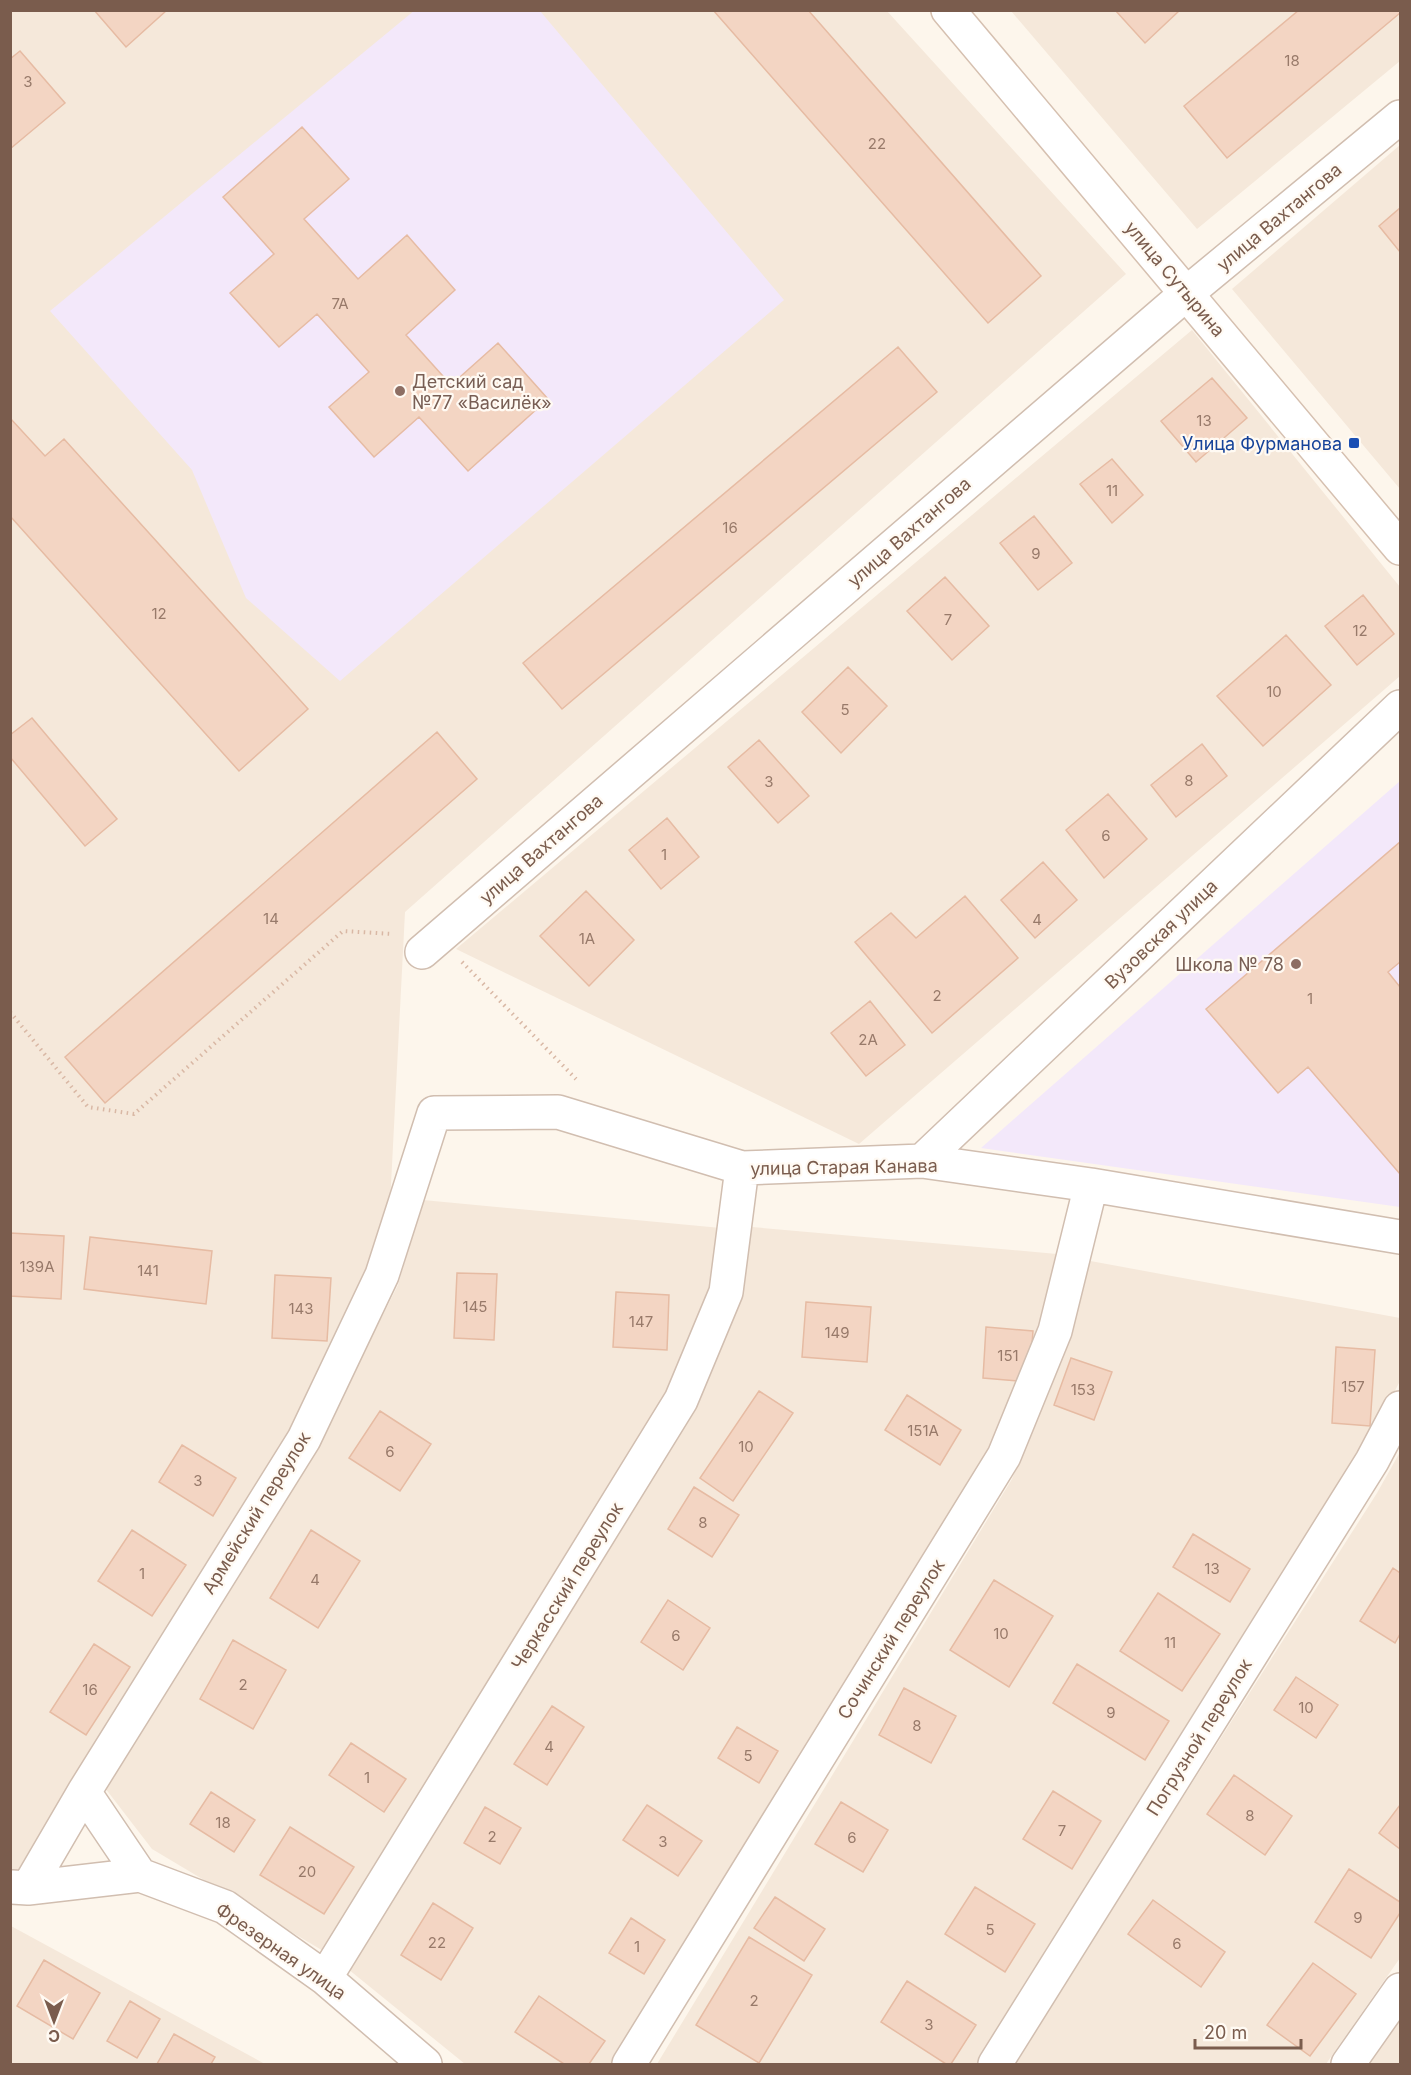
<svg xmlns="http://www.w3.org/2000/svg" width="1411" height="2075" font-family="Inter,sans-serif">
  <rect width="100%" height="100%" fill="#fdf6ec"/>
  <path fill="#f5e8da" d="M11 11H887L1126 274 405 912 390 1204 372 1269 299 1426 19 1878H11Z
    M1011 11H1400V61L1197 229Z
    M1400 145V489L1232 289Z
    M1192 330 1400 587V676L859 1144 456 949Z
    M423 1200 721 1228 711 1288 669 1394 325 1952 152 1849 105 1788 312 1455 398 1285Z
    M752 1227 1057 1254 1046 1328 995 1454 628 2064H465L348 1969 739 1304Z
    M1085 1260 1400 1318V1381L1367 1444 978 2064H657L1012 1479 1067 1344Z
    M1400 1452V1958L1326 2064H1013L1377 1493Z
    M11 1926 265 2064H11Z
    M1400 2016V2064H1366Z"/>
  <path fill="#f3e8fa" d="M415 10 540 11 784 300 340 681 246 598 192 470 50 311Z
    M1400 781V1207L981 1148Z"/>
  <path fill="#f3d5c3" stroke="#e6bba3" stroke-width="1.5" d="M94 10H167L126 47Z
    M713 10H808L1041 276 988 323Z
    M1115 10H1180L1145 43Z
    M1299 10H1400V13L1227 158 1184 106Z
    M20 51 65 103 10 149V59Z
    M302 127 349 179 304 219 358 279 407 235 455 290 406 335 451 385 498 343 548 399 468 471 419 417 374 457 329 407 369 372 317 314 279 347 230 293 274 254 223 197Z
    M1400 208V252L1379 226Z
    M898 347 937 392 562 709 523 663Z
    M1212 378 1247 418 1196 462 1161 421Z
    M10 418 45 456 64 439 308 709 239 771 10 516Z
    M1112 459 1143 495 1112 523 1080 484Z
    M1034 516 1072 563 1038 590 1000 543Z
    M945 577 989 626 952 660 907 611Z
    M1363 595 1394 634 1357 665 1325 626Z
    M1286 635 1331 685 1263 746 1217 696Z
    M848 667 887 706 841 753 802 712Z
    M32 718 117 819 85 846 10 757V735Z
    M437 732 477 779 105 1103 65 1057Z
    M759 740 809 796 778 823 728 767Z
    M1202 744 1227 776 1176 817 1151 785Z
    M1108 794 1147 839 1104 878 1066 830Z
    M667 818 699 857 661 889 629 850Z
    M1400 842V962L1388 972 1400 987V1174L1308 1067 1278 1093 1206 1009Z
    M1043 862 1077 900 1035 938 1001 900Z
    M586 891 634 940 589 986 540 936Z
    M965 896 1018 958 932 1033 855 942 891 913 916 938Z
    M870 1001 905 1045 866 1076 831 1033Z
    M10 1233 64 1236 61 1299 10 1296Z
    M90 1237 212 1251 206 1304 84 1289Z
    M457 1273 497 1274 494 1340 454 1338Z
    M275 1275 331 1278 327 1341 272 1338Z
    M616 1292 669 1295 667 1350 613 1347Z
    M806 1302 871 1307 867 1362 802 1357Z
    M986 1327 1033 1331 1029 1382 983 1378Z
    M1336 1347 1375 1350 1370 1426 1332 1423Z
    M1071 1358 1112 1372 1094 1420 1054 1405Z
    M759 1391 793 1413 733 1501 700 1478Z
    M907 1395 961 1430 940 1465 885 1430Z
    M380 1411 431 1444 400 1491 349 1458Z
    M182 1445 236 1478 213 1516 159 1482Z
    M694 1487 739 1515 712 1557 668 1529Z
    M132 1530 186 1565 152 1616 98 1581Z
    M311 1530 360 1561 318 1628 270 1598Z
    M1193 1534 1250 1569 1230 1602 1173 1567Z
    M1393 1568 1400 1573V1634L1395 1643 1360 1621Z
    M994 1580 1053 1616 1009 1687 950 1650Z
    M1158 1593 1220 1634 1182 1691 1120 1651Z
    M668 1600 710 1628 683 1670 641 1642Z
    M233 1640 286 1670 253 1729 200 1699Z
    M94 1644 130 1667 86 1735 50 1712Z
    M1077 1664 1169 1721 1145 1760 1053 1703Z
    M1296 1677 1338 1705 1316 1738 1274 1710Z
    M904 1688 956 1716 931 1763 879 1735Z
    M552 1706 584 1727 547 1785 514 1764Z
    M737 1727 778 1751 759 1783 718 1758Z
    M351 1743 406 1779 384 1812 329 1775Z
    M1234 1775 1292 1816 1265 1855 1207 1814Z
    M1053 1791 1101 1821 1072 1869 1023 1839Z
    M211 1792 255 1820 234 1852 190 1824Z
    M841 1802 888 1830 863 1872 815 1844Z
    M647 1805 702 1841 678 1876 623 1840Z
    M1400 1805V1849L1379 1833Z
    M485 1807 521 1828 500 1864 464 1843Z
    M290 1827 354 1867 324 1914 260 1875Z
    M1349 1869 1400 1902V1913L1371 1958 1315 1922Z
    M975 1887 1035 1924 1005 1972 945 1934Z
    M775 1897 825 1929 804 1961 754 1928Z
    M1153 1900 1225 1952 1201 1987 1128 1934Z
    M433 1903 473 1928 441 1980 401 1955Z
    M631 1918 665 1940 644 1974 609 1953Z
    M749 1937 812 1975 759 2063 696 2025Z
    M44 1960 100 1993 73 2039 17 2006Z
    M1313 1963 1356 1994 1310 2056 1267 2025Z
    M907 1981 976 2025 951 2064H946L881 2022Z
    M539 1996 605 2041 589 2064H564L515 2032Z
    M130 2001 160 2019 137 2058 107 2041Z
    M174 2034 215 2057 211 2064H157Z"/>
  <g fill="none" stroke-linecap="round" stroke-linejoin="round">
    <defs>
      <path id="street" d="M422 952 1187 293 1400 117
        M922 1161 1400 707
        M84 1792 140 1875
        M12 1887 28 1888 140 1875 225 1907 325 1978 425 2064
        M28 1888 84 1792 304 1439 382 1275 434 1113 558 1112 742 1168 922 1161 1091 1185 1400 1237
        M325 1978 681 1400 726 1292 742 1168
        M629 2064 1004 1456 1055 1331 1091 1185
        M995 2064 1372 1461 1400 1408
        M1348 2064 1400 1990"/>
      <path id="secondary" d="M948 10 1400 548"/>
    </defs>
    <use href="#street" stroke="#d1beb0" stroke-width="36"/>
    <use href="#secondary" stroke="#d6c0b0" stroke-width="36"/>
    <path stroke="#d9b8a5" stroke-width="4" stroke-dasharray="1.5 4.5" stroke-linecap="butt" d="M462 962 576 1079
      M10 1012 88 1107 134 1114 343 931 393 934"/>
    <use href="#street" stroke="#fff" stroke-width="33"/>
    <use href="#secondary" stroke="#fff" stroke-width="33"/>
  </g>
  <g fill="#8d6e63" stroke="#fffaf3" stroke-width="2">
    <circle cx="400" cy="391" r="6"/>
    <circle cx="1296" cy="964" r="6"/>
  </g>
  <rect fill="#1a4fb4" stroke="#fffaf3" stroke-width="2" x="1348" y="437" width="12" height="12" rx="3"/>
  <g text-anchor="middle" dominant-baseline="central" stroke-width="4.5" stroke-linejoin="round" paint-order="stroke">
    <g font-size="15" fill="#987a6a">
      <text x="1292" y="60">18</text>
      <text x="28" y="81">3</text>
      <text x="877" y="143">22</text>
      <text x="340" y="303">7А</text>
      <text x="1204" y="420">13</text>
      <text x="1112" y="490">11</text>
      <text x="730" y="527">16</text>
      <text x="1036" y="553">9</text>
      <text x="159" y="613">12</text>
      <text x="948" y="619">7</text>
      <text x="1360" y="630">12</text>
      <text x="1274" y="691">10</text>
      <text x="845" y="709">5</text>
      <text x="1189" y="780">8</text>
      <text x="769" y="781">3</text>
      <text x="1106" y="835">6</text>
      <text x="664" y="854">1</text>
      <text x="271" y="918">14</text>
      <text x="1037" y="919">4</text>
      <text x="587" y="938">1А</text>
      <text x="937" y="995">2</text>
      <text x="1310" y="998">1</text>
      <text x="868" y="1039">2А</text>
      <text x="37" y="1266">139А</text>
      <text x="148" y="1270">141</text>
      <text x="475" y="1306">145</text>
      <text x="301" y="1308">143</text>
      <text x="641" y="1321">147</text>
      <text x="837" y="1332">149</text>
      <text x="1008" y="1355">151</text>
      <text x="1353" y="1386">157</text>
      <text x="1083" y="1389">153</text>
      <text x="923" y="1430">151А</text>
      <text x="746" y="1446">10</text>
      <text x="390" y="1451">6</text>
      <text x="198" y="1480">3</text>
      <text x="703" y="1522">8</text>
      <text x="1212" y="1568">13</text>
      <text x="142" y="1573">1</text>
      <text x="315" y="1579">4</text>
      <text x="1001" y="1633">10</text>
      <text x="676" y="1635">6</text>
      <text x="1170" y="1642">11</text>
      <text x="243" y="1684">2</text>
      <text x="90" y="1689">16</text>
      <text x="1306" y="1707">10</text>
      <text x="1111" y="1712">9</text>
      <text x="917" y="1725">8</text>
      <text x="549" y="1746">4</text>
      <text x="748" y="1755">5</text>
      <text x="367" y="1777">1</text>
      <text x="1250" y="1815">8</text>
      <text x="223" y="1822">18</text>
      <text x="1062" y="1830">7</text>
      <text x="492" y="1836">2</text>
      <text x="852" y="1837">6</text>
      <text x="663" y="1841">3</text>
      <text x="307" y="1871">20</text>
      <text x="1358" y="1917">9</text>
      <text x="990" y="1929">5</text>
      <text x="437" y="1942">22</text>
      <text x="1177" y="1943">6</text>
      <text x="637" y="1946">1</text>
      <text x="754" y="2000">2</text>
      <text x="929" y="2024">3</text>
    </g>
    <g font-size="18" fill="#7a5c4d" stroke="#fffaf3">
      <text transform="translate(1279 217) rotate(-40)">улица Вахтангова</text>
      <text transform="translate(1175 279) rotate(50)">улица Сутырина</text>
      <text transform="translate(909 532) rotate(-41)">улица Вахтангова</text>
      <text transform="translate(541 849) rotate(-41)">улица Вахтангова</text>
      <text transform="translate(1161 934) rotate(-44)">Вузовская улица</text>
      <text transform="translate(844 1167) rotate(-1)">улица Старая Канава</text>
      <text transform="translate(256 1513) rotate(-58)">Армейский переулок</text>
      <text transform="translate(567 1586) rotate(-58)">Черкасский переулок</text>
      <text transform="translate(891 1639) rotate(-58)">Сочинский переулок</text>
      <text transform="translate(1199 1737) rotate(-58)">Погрузной переулок</text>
      <text transform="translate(281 1951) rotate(35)">Фрезерная улица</text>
    </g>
    <g font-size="18" fill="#785e54" stroke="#fffaf3" text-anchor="start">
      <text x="412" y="381">Детский сад<tspan x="412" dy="21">№77 «Василёк»</tspan></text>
      <text x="1284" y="964" text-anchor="end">Школа № 78</text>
    </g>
    <g font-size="18" fill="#164399" stroke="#fffaf3" text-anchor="end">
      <text x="1342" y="443">Улица Фурманова</text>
    </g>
  </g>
  <rect width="1411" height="2075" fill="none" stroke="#7a5c4d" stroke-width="24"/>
  <g transform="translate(54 2021) rotate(180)" stroke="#fffaf3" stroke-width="4.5" paint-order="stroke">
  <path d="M0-4.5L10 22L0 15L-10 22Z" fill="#7a5c4d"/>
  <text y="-9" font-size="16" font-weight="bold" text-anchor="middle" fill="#7a5c4d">С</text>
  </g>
  <path d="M1195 2039v9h106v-9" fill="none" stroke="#7a5c4d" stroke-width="3"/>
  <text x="1204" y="2039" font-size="18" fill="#7a5c4d" stroke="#fffaf3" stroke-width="4.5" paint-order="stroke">20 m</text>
</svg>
